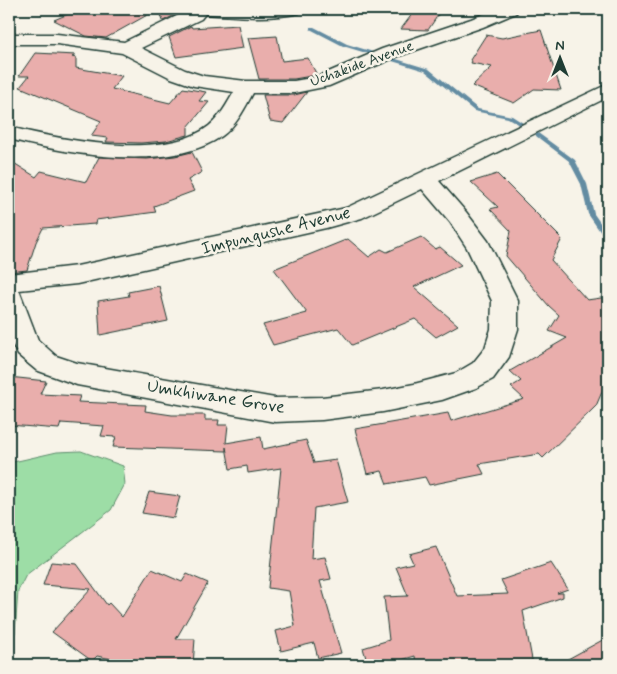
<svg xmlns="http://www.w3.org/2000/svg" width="617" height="674" font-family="Mynerve,sans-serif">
  <rect width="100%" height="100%" fill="#f7f3e8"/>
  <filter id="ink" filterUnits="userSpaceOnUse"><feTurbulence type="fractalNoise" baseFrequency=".02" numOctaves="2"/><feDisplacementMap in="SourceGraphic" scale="10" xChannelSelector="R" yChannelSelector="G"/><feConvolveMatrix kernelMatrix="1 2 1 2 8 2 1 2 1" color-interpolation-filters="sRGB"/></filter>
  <g filter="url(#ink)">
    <path fill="#9ddda6" stroke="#5e8d6d" d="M81 451 123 466 125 484 111 510 26 575 18 591 15 633 9 643V463L57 452Z"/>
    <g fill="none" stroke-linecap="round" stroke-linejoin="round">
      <path fill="#638ca2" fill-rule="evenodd" d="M310 27H314L347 44 429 69 478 109 512 116 523 123 520 125 508 118 474 111 425 71 343 46 310 29Z
        M538 133 575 160 587 184 594 214 608 234V240H606L588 214 581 184 569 161 536 136V134Z"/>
    </g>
    <path fill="#e9aeac" stroke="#1f3d34" d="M80 9H158L106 38 86 36 54 20Z
      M159 9H179L181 12 163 21Z
      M416 9H442L428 30 401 29Z
      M238 25 243 48 176 57 169 37 191 26 192 28Z
      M541 30 561 90 534 89 514 103 472 86 492 67 471 63 472 61 470 60 486 35 502 38Z
      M277 36 282 61 308 58 317 75 294 79H259L248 38Z
      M35 53 76 55 72 57 76 58V68L122 76 112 89 170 103 183 88 206 92 199 101 209 102 188 127V135L166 141 141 143 106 142 108 138 91 136 101 121 20 87 29 76H19Z
      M307 92 283 123 270 121 263 95H294Z
      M192 152 202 172 188 180 194 191 154 206 156 212 96 220 95 224 43 228 36 242 27 270 9 272V160L36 177 41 171 86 182 99 157 147 159 175 156Z
      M497 174 562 239 551 260 587 300 608 297V378L596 406 543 458 539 454 479 464 484 474 429 485 425 477 387 484 382 471 367 474 355 429 448 413 451 421 524 399 511 387 521 381 510 371 567 338 549 331 559 315 549 306 506 256 511 231 490 209 498 207 471 182Z
      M421 237 435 249 440 247 461 265 414 287 458 325 436 337 415 319 352 345 338 328 273 345 263 325 307 313 274 269 348 239 369 257 381 249 387 252Z
      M159 286 168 321 100 335 98 301 129 296 128 292Z
      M9 377 46 381 40 394 80 396 78 402 146 405 145 411 172 415H205V420H219L218 425H228L226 443 261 437 263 449 306 440 314 463 336 460 348 502 314 508 311 559 325 557 331 579 320 581 341 653 318 658 314 643 281 651 276 631 295 626 289 591 268 588 281 468 248 473 247 466 230 469 226 447V451L113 447 116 437 101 436 104 426 61 423 59 429 9 425Z
      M149 492 180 496 174 518 142 513Z
      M436 547 457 596 508 594 501 580 551 563 568 589 557 593H563V597L523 611 533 665H416L415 656 384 665H368L363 648 389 640 384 597 408 596 396 567 413 563 409 554Z
      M51 562 77 564 107 605 109 603 122 617 152 569 182 582 187 574 208 583 176 639H195L193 665H141L97 656 92 661 52 632 91 589 43 585Z
      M608 637V665H557Z"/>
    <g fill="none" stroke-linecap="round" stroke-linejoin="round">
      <defs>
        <path id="minor" d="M191 9H301L299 13C269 20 236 16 205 14L201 19 141 48 185 70 204 76 246 81H294L317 77 382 49 471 19 496 9H519L516 13 483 27 396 57 329 86 294 93H253C245 108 236 126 222 136 169 173 67 154 9 139V129L13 128C64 140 164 161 209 126 220 117 227 104 234 92L194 86 171 78 122 53 57 44H9V34H57L124 42Z
          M608 84V97L439 181 466 212 488 241 518 301V329L509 357 493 379 476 388 442 400 383 412 322 420 275 422 77 385 36 370 18 355 9 338V274L77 266 346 208ZM422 189 450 222 467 248 492 301 491 329 485 348 473 363 456 373 414 384 383 390 322 397 275 398 77 363 56 356 38 340 19 290 77 284 326 228 362 218Z"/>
      </defs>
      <use href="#minor" stroke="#1f3d34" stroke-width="3"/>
      <use href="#minor" fill="#f7f3e8" fill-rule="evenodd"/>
    </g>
  </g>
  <g text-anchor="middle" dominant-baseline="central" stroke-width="5" stroke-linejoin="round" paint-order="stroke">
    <g font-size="15" fill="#1f3d34" stroke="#f7f3e8">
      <text transform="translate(362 64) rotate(-20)">Uchakide Avenue</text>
    </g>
    <g font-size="18" fill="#1f3d34" stroke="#f7f3e8">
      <text transform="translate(276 231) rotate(-14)">Impungushe Avenue</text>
      <text transform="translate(216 397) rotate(9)">Umkhiwane Grove</text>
    </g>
  </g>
  <rect width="617" height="674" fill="none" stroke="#f7f3e8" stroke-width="30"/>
  <rect x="15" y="15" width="587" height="644" fill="none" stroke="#1f3d34" stroke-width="2" filter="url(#ink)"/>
  <g transform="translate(560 58)" stroke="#f7f3e8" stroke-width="4" paint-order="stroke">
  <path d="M0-4L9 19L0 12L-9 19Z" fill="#1f3d34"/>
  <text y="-8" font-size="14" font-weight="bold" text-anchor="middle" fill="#1f3d34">N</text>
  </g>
</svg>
